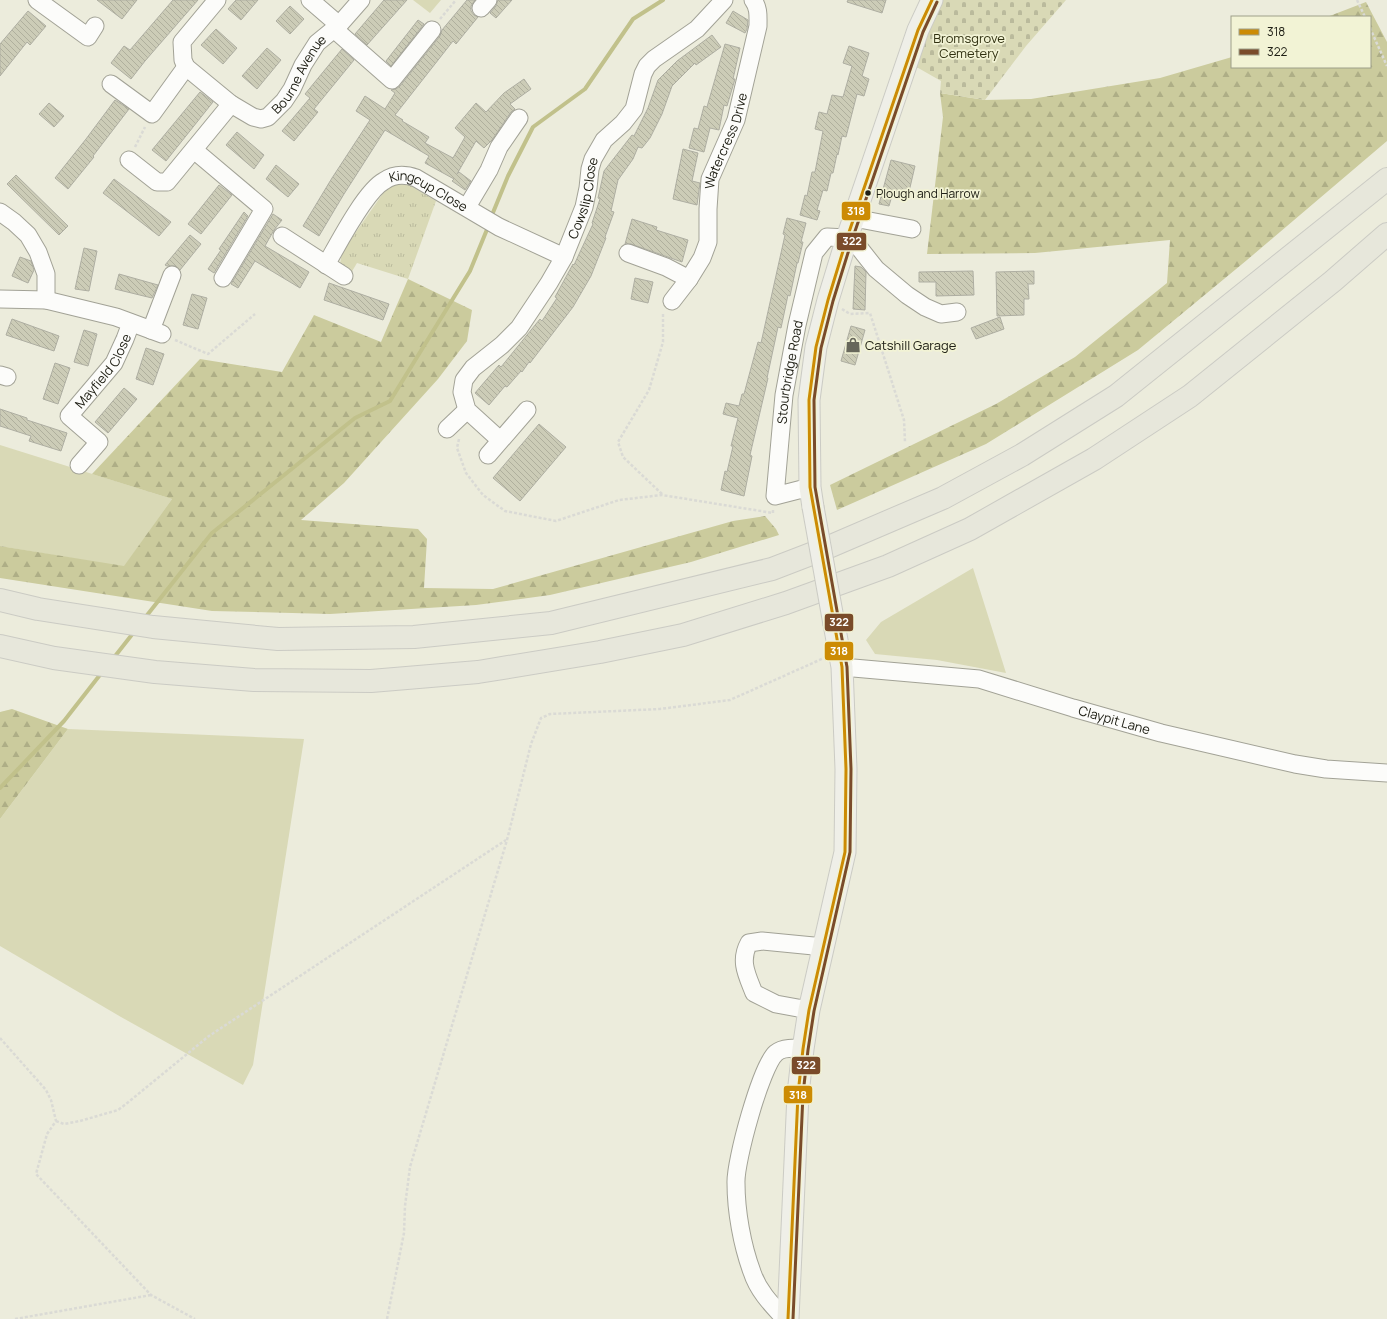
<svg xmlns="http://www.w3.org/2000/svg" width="1387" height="1319" font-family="Manrope,sans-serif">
  <defs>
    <pattern id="forest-firs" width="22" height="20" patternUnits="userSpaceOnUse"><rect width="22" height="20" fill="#cbcb9d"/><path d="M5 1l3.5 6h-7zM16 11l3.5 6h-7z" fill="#aeae86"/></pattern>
    <pattern id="cemetery-stones" width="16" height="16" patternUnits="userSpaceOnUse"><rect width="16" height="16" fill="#d9d9b6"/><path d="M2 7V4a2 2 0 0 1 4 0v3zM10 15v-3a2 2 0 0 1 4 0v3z" fill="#baba9c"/></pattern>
    <pattern id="park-tufts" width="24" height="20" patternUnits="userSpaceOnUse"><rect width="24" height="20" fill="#d9d9b6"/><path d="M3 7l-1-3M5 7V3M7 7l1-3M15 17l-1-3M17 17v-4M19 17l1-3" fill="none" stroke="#baba9c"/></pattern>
    <pattern id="building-back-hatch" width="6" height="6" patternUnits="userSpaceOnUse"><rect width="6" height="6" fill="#ccccb7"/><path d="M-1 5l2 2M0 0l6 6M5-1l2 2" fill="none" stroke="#afaf9d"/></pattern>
  </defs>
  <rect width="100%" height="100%" fill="#ececdc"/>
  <path fill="#d9d9b6" d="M413 0H441L430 13Z
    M0 445 172 499 124 567 0 546Z
    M973 568 1006 673 937 660 875 654 866 640 881 622Z
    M68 729 304 739 253 1065 243 1085 121 1017 0 946V819Z"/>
  <path fill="url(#forest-firs)" d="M1366 2 1387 42V141L1247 260 1138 350 986 444 837 510 830 485 996 404 1075 357 1167 283 1170 240 1035 253 927 254 943 117 940 93 985 100 1031 99 1160 78 1232 57V67H1370V17H1327Z
    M408 279 472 310 467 341 438 379 344 483 301 520 418 529 427 539 424 588 493 589 733 521 765 516 776 529 779 535 691 562 550 595 476 605 330 614 212 611 0 578V546L124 566 172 499 92 474 200 359 282 372 314 315 381 342Z
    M12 709 68 729 0 819V712Z"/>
  <path fill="url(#cemetery-stones)" d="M941 0H1066L1026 46 985 100 940 93 941 81 913 65Z"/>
  <path fill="url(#park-tufts)" d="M398 184 409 185 436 201 408 279 357 263 351 273 340 264 342 252 386 189Z"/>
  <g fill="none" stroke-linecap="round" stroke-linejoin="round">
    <path stroke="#c1c18b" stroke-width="4" d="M492 215 508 176 533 127 585 89 633 19 663 0
      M144 619 212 533 355 418 390 401 470 271 488 227
      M112 660 134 632
      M0 788 64 721 103 671"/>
  </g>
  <path fill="url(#building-back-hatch)" stroke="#aeaea2" d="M97 0H137L122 19Z
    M173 0H198L145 61 131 79 111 63 124 46 130 50Z
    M236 0H258L241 20 228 9Z
    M384 0H407L367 45 355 34Z
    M467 0H475L471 6V11L474 15 478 17 456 44 453 41 395 115 403 120 402 121 429 137 425 143 453 158 465 137 455 128 476 103 486 112 504 93 524 79 531 89 510 104 515 109 511 112 492 140 484 148 476 141 457 174 459 172 471 181 465 190 452 181 454 179 425 163 429 156 385 130 344 194 319 236 303 226 332 178 370 120 356 111 365 96 385 109 395 93 391 90 396 89 400 86 440 36 442 30Z
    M498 0H512L496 18 490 13 496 6Z
    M848 0H886L882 13 847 2Z
    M290 6 304 19 290 34 276 21Z
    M28 11 46 26 30 45 27 42 0 76V44Z
    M733 11 748 20 747 29 745 33 726 23Z
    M418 20 424 24 391 66 386 61Z
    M216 29 237 48 223 64 201 45Z
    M712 35 721 47 696 65 695 63 672 86 662 114 650 138 642 148 638 147 633 159 618 180 611 211 614 212 605 237 606 238 591 276 573 307 530 363 529 362 522 372 521 371 507 387 505 386 489 405 475 393 499 365 501 367 540 319 542 321 557 298 555 297 573 264 574 265 593 224 592 223 600 199 598 198 604 171 632 135 634 136 648 108 658 80 677 61Z
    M725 44 740 48 733 79H735L727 106 724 105 719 130 710 128 704 152 689 148 694 128 698 129 704 106 707 107Z
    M849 46 869 53 862 76 869 79 864 96 857 94 846 137 842 136 838 155 837 154 833 173H831L827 191 823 190 817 210 820 211 817 220 800 215 805 195 807 196 812 172H815L823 131 815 129 819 112 827 114 832 95 843 97 852 66 843 63Z
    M267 48 281 60 257 89 242 76Z
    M342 49 354 60 314 109 318 112 294 141 282 131 310 98 305 94Z
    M200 92 213 102 166 161 152 150Z
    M115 100 129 109 93 156 94 157 68 189 55 178 86 139Z
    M49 103 64 116 54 127 39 114Z
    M237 132 264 155 254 169 226 145Z
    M683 149 698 153 692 181 700 183 697 205 673 199Z
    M891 160 915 166 908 196 893 192 889 206 879 204Z
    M276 165 299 184 288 197 266 179Z
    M16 175 68 226 59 235 7 184Z
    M114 179 171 222 159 236 103 193Z
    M219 185 232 195 201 234 188 224Z
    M244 212 248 216 214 273 208 269 221 250 219 249Z
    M273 214 282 220 274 230 265 246 309 272 300 288 255 261 238 288 231 284Z
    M787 218 806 223 801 242H803L798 263H797L790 296 788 295 781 328 778 327 767 378H768L750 455 752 456 744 496 721 490 725 471 727 472 733 446H731L738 418 723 414 726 403 739 406 742 394H744L758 342 761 343 785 235 783 234Z
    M632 219 657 227 656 230 688 240 682 262 631 244H625Z
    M190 235 201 244 180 270 175 266H167L165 265Z
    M84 248 97 251 89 291 75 289Z
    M20 257 31 261 34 270 28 283 12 276Z
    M855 266 861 267 866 272 865 310 853 309Z
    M973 271 974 295 936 296V282H919V272Z
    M1034 271V284H1028L1029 299H1024V315L997 316 996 272Z
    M119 274 158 285 152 298 115 289Z
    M635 278 653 282 648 303 631 299Z
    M329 283 389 304 383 320 324 300Z
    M192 294 207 298 198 329 183 325Z
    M1000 317 1004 329 976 339 971 328Z
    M12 319 59 336 54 351 6 335Z
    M851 326 865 330 855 365 841 361Z
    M84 330 97 334 88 366 74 362Z
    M146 348 164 354 153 385 136 379Z
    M55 363 70 368 58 404 43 399Z
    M124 388 137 399 108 433 95 422Z
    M0 409 27 418V420L67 433 61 451 29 441 31 436 0 426Z
    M539 424 566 447 520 501 493 478Z"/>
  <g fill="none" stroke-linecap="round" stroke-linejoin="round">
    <defs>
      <g id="minor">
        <path d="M37 0 88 37 95 26"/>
        <path id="s1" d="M217 0 182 42 183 60 186 67 231 104 253 117 261 119 268 117 284 101 292 89 303 65 317 43 339 25 361 0"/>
        <path d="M310 0 339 25"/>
        <path d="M481 8 488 0"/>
        <path d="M334 29 392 80 432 30"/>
        <path d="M111 84 152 114 186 67"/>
        <path d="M194 150 264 209 223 278"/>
        <path d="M129 160 157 182H167L231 104"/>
        <path d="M467 207 489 170 499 147 519 118"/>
        <path d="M0 212 14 222 28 235 38 252 46 274V300"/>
        <path d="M854 218 912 229"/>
        <path d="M282 236 344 276"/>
        <path d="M628 253 666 267 689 279"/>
        <path id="s2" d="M326 265C337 246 365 191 384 181 394 174 405 174 416 178L499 227 564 257"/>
        <path d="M0 299 46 300 116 317 162 334"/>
        <path id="s3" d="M672 301 689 279 702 258 708 242V209L710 179 736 120 758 26C758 16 759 8 753 0"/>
        <path d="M151 330 172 275"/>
        <path d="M0 375 7 377"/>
        <path d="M447 429 467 410"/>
        <path id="s4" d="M500 440 467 410 462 392 464 380 473 368 502 345 519 328 549 283 564 257 584 207 588 188 590 169 593 159 604 140 623 123 634 109 643 74 647 66 654 59 697 29 724 0"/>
        <path d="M488 455 527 410"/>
        <path id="s5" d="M79 465 99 442 69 416 114 363 125 339 131 323"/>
        <path id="s6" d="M810 487 775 496 784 395 797 325 814 253 827 237 847 238 857 245 876 269 907 295 925 307 941 314 957 312"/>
        <path id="s7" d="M842 667 979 679 1073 708 1161 733 1295 764 1326 769 1387 773"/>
        <path d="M809 1010 776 1004 754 993C747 975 739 961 749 943L762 941 824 947"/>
        <path d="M785 1319C772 1305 758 1291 752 1272 742 1245 736 1211 736 1183 735 1162 761 1066 776 1053 783 1047 794 1048 803 1049"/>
      </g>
      <path id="major" d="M813 507 810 487 809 400 816 347 828 300 847 238 918 30 932 0
        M788 1319 798 1094 803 1049 809 1010 845 852 846 769 842 667 834 624"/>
      <path id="highway" d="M0 600 38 609 153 627 278 639 414 637 551 623 772 569 824 549 943 498 1022 455 1116 396 1387 179
        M0 646 54 658 155 672 254 680 371 681 478 672 600 652 683 635 786 603 888 566 970 529 1094 459 1190 396 1333 281 1387 234"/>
    </defs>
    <use href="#minor" stroke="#a2a296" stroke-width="19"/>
    <use href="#major" stroke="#cbcbc4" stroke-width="23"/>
    <use href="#highway" stroke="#cbcbc4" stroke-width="24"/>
    <path stroke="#dadad5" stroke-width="2.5" stroke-dasharray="3 2" stroke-linecap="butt" d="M1357 0 1365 17
      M440 19 456 0
      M1370 28 1387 66
      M135 147 145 127
      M842 309 850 314 870 313 904 420 905 442
      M175 340 208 354 255 314
      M459 439 457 448 466 473 483 495 505 511 556 521 619 500 662 495 773 513V510
      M662 494 623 457 618 442 649 390 663 342V312
      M0 1038 46 1090 51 1100 56 1121 47 1134 36 1174 151 1295 195 1319
      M56 1121 64 1124 80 1121 118 1110 126 1104 209 1036 506 840
      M15 1319 151 1295
      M387 1319 404 1233 405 1206 410 1167 507 840 531 744 541 718 550 714 660 709 730 700 824 658"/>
    <use href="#minor" stroke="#fcfcfa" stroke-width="17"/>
    <use href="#major" stroke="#efefe8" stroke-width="21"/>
    <use href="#highway" stroke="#e7e7db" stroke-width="22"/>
    <defs>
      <path id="major-bridge" d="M813 507 834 624"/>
    </defs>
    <use href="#major-bridge" stroke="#cbcbc4" stroke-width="23" stroke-linecap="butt"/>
    <use href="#major-bridge" stroke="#efefe8" stroke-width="21"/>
    <defs>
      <path id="bus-1" d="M788 1319 798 1094 803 1049 809 1010 845 852 846 769 842 667 810 487 809 400 816 347 828 300 847 238 918 30 932 0"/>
      <path id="bus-2" d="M793 1319 803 1094 808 1050 814 1011 850 852 851 769 847 667 815 487 814 400 821 348 833 301 852 240 923 32 937 2"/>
    </defs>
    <use href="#bus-1" stroke="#f2f3d5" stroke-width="6"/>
    <use href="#bus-2" stroke="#f2f3d5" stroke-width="6"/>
    <use href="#bus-1" stroke="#cc8b04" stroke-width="3"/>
    <use href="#bus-2" stroke="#7a4b2a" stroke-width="3"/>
  </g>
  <defs>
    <symbol id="shop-bare" viewBox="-9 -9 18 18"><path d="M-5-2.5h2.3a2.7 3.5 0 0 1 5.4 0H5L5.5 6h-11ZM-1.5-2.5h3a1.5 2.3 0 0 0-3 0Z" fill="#67675b" stroke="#f2f3d5" stroke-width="2.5" paint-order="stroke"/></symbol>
  </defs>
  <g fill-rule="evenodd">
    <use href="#shop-bare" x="842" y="334" width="22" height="22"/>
  </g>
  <circle fill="#202016" stroke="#f2f3d5" stroke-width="1.5" cx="868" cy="193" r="3.5"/>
  <g text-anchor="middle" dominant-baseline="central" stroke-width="3.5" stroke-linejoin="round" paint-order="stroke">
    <g font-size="12" fill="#202016" stroke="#f2f3d5" text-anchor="start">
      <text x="876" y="193">Plough and Harrow</text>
    </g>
    <g font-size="13" fill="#313111" stroke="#f2f3d5">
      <text x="969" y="38">Bromsgrove<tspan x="969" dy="15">Cemetery</tspan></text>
    </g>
    <g font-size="13" fill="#202016" stroke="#f2f3d5">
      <text stroke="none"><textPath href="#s1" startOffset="233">Bourne Avenue</textPath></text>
      <text stroke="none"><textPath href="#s3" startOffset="174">Watercress Drive</textPath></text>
      <text stroke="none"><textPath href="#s2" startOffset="152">Kingcup Close</textPath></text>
      <text stroke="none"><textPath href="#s4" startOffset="298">Cowslip Close</textPath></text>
      <text stroke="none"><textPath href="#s5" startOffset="127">Mayfield Close</textPath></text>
      <text stroke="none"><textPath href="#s6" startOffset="161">Stourbridge Road</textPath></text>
      <text stroke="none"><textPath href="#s7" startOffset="279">Claypit Lane</textPath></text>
    </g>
    <g font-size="13" fill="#202016" stroke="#f2f3d5" text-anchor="start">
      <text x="865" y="345">Catshill Garage</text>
    </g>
  </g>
  <g stroke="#f2f3d5" stroke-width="1.5">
    <rect x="841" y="201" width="30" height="20" rx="4" fill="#cc8b04"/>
    <rect x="836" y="232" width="31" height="19" rx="4" fill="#7a4b2a"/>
    <rect x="824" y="613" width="30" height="19" rx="4" fill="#7a4b2a"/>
    <rect x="824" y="641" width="30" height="20" rx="4" fill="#cc8b04"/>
    <rect x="791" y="1056" width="30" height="19" rx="4" fill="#7a4b2a"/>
    <rect x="783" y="1085" width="30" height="19" rx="4" fill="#cc8b04"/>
  </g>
  <g font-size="11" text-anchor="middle" font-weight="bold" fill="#fff">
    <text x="856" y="215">318</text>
    <text x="852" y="245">322</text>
    <text x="839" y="626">322</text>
    <text x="839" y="655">318</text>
    <text x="806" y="1069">322</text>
    <text x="798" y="1099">318</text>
  </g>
  <rect x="1231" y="16" width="140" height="52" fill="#f2f3d5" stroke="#9e9f89"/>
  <rect x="1239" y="29" width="20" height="6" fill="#cc8b04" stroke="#9e9f89"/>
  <text x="1267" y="36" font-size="12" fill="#202016">318</text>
  <rect x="1239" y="49" width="20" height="6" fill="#7a4b2a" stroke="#9e9f89"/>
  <text x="1267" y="56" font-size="12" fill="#202016">322</text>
</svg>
